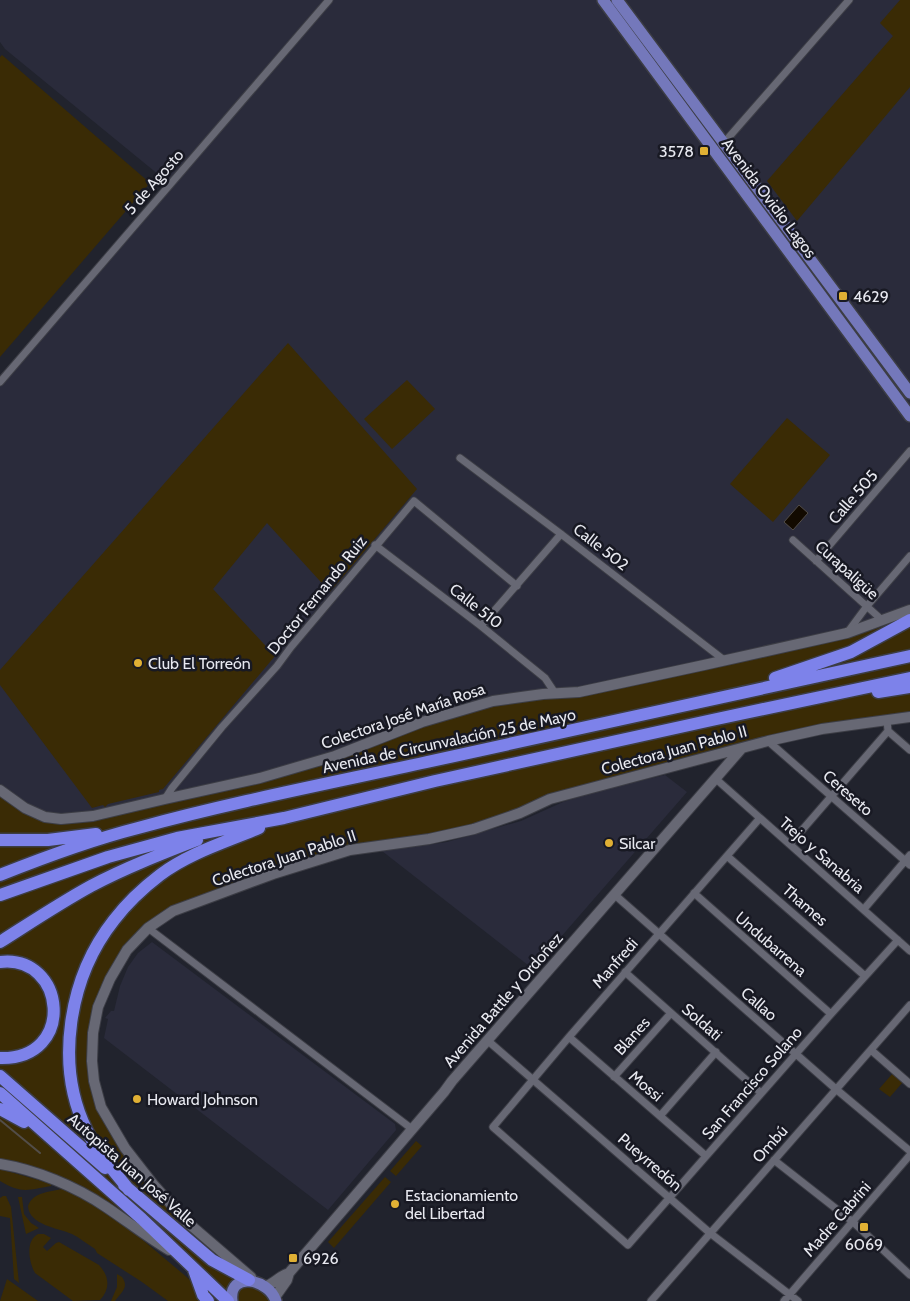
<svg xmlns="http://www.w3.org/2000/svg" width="910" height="1301" font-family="Cabin,sans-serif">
  <rect width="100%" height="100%" fill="#21232d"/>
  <path fill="#2a2b3b" d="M0 0H910V610L865 627 93 816 45 817 0 790V382L170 184 5 49 0 42Z
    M665 775 687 792 533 969 382 851 447 842 521 821 563 802 601 790Z
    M152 942 395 1124 396 1130 328 1210 104 1038 108 1019 105 1018 111 1011H114L120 986 128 967 138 953Z"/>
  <path fill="#3a2b05" d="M900 0H910V87L797 221 767 181 893 36 880 23Z
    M2 55 150 183 0 357V57Z
    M288 343 417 489 330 592 267 523 213 589 275 656 163 789 159 790V792L108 804 105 807 103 805 92 808 0 685V670Z
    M407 380 435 409 392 449 364 419Z
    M787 418 830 455 773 522 730 484Z
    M910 610V717L822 729 550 799 474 829 350 850 173 911 148 928 110 979 93 1033 101 1107 153 1184 276 1301H228L193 1267 85 1194 0 1164V790L25 808 61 819 260 778 493 701 579 692 847 633Z
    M893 1073 903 1082 890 1097 879 1089Z
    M416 1141 422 1146 396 1176 390 1171Z
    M0 1169 52 1184 51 1186C27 1190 22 1194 0 1181Z
    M385 1177 391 1182 334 1248 328 1242Z
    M62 1189 86 1199 138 1236 189 1279 202 1301H168L142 1282 97 1253 95 1249C87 1244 80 1238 72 1234 58 1228 29 1225 28 1206 33 1192 49 1192 62 1189Z
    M3 1196H6L11 1207 19 1283 14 1279 10 1218 0 1216V1198Z
    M18 1197H22L24 1214 31 1223 39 1228 26 1234Z
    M38 1234H44L51 1238 43 1247 47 1251 56 1243 59 1242 99 1265C109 1276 111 1288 100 1300L73 1301 35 1273C29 1262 25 1241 38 1234Z
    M117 1274 122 1277C130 1288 120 1293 115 1301H111L117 1287Z
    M7 1279 38 1301H0Z"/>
  <path fill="#120a00" stroke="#524d48" d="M799 505 808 513 793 530 784 522Z"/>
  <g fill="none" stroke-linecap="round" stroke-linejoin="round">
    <path stroke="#524d48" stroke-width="2" d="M0 1120 40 1153"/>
    <defs>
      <path id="minor" d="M722 145 849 0
        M0 382 329 0
        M460 458 561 534 724 660
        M793 540 882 620
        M375 545 481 626 545 678 555 693
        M816 561 910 451
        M481 626 561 534
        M847 633 867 606 910 556
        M887 720 888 731 910 750
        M768 741 910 865
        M716 779 910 951
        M165 799 172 788 222 727 277 666 291 647 414 501 517 586
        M760 818 569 1037 493 1127 628 1245 831 1014 898 940
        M790 844 888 731
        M727 856 865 976
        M694 893 831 1014
        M615 895 837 1090 910 1151
        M864 909 910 855
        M148 928 412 1129
        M625 972 761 1093
        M569 1037 706 1156
        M487 1040 710 1233 798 1301
        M871 1050 910 1084
        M614 1077 671 1013
        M660 1116 716 1052
        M774 1160 853 1222 910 1275
        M651 1301 910 1005
        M784 1301 910 1155"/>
      <path id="secondary" d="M0 790 25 808 45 817 61 819 93 816 165 799 260 778 335 756 422 722 493 701 543 694 579 692 704 665 847 633 910 610
        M0 1164C36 1170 75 1186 106 1207 127 1221 147 1237 169 1250
        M251 1277 187 1222 153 1184 125 1148 101 1107 94 1081 92 1061 93 1033 98 1007 110 979 127 950 148 928 173 911 273 874 350 850 429 839 474 829 520 813 550 799 768 741 822 729 910 717
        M264 1287C274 1284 279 1276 289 1273
        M275 1297 287 1280 289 1273 444 1092 452 1081 742 748"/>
      <path id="primary" d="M603 0 910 416
        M617 0 910 393
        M232 1301C228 1271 268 1278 276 1301"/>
      <path id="motorway" d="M775 678 851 652 910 620
        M878 692 910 687
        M0 840H48L96 834
        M0 875C45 857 91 840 138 828 233 802 331 783 427 762 588 727 749 691 910 656
        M0 895 108 857 177 838 284 818 435 781 712 720 910 678
        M0 942C30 923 60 903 91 886 125 868 161 854 197 840
        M0 962C66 954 77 1060 0 1058
        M0 1076 105 1168
        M0 1093 142 1219 228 1301
        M0 1109 24 1122
        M124 1185 212 1260 249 1280
        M129 1190C114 1171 98 1153 87 1131 54 1065 69 977 114 920 127 903 143 888 160 875 189 853 226 842 259 828
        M194 1270 203 1295 208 1301"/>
    </defs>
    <use href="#minor" stroke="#3c3d45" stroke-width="9"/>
    <use href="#secondary" stroke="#3c3d45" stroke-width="12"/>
    <use href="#primary" stroke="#3c3d45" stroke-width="14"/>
    <use href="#motorway" stroke="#3c3d45" stroke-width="15"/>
    <use href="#minor" stroke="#676874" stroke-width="7"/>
    <use href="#secondary" stroke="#676874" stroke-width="10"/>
    <use href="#primary" stroke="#7478bb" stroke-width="11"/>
    <use href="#motorway" stroke="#7d82ea" stroke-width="12"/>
  </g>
  <g fill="#e0b034" stroke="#181923" stroke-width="2">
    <rect x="699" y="146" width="10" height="10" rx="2.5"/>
    <rect x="838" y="291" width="10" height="10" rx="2.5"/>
    <circle cx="138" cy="663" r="5"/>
    <circle cx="609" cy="843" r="5"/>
    <circle cx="137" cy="1099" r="5"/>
    <circle cx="395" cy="1204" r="5"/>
    <rect x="859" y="1222" width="10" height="10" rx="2.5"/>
    <rect x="288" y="1253" width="10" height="10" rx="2.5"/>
  </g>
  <g text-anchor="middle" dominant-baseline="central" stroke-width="5" stroke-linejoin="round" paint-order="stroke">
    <g font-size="16" fill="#e8e9f0" stroke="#181923" text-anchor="start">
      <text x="694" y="151" text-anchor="end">3578</text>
      <text x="853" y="296">4629</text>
      <text x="148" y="663">Club El Torreón</text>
      <text x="619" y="843">Silcar</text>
      <text x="147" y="1099">Howard Johnson</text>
      <text x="405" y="1195">Estacionamiento<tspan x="405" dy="18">del Libertad</tspan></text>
      <text x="864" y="1244" text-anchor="middle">6069</text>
      <text x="303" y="1258">6926</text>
    </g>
    <g font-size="16" fill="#e8e9f0" stroke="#181923">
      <text transform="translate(154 182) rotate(-49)">5 de Agosto</text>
      <text transform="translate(769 198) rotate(53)">Avenida Ovidio Lagos</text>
      <text transform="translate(853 497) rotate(-49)">Calle 505</text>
      <text transform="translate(601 547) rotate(38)">Calle 502</text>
      <text transform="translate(847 570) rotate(42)">Curapaligüe</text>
      <text transform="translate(317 595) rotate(-51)">Doctor Fernando Ruiz</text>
      <text transform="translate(476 606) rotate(38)">Calle 510</text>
      <text transform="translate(403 716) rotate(-19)">Colectora José María Rosa</text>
      <text transform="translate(449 741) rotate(-12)">Avenida de Circunvalación 25 de Mayo</text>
      <text transform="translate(674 750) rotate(-15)">Colectora Juan Pablo II</text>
      <text transform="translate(848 793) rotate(41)">Cereseto</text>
      <text transform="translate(822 855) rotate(41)">Trejo y Sanabria</text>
      <text transform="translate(284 858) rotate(-18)">Colectora Juan Pablo II</text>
      <text transform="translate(805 905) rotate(41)">Thames</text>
      <text transform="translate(771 944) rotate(41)">Undubarrena</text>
      <text transform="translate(615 963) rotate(-49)">Manfredi</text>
      <text transform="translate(503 1000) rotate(-49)">Avenida Battle y Ordoñez</text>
      <text transform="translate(759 1004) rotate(41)">Callao</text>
      <text transform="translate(702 1022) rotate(41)">Soldati</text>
      <text transform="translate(632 1036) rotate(-48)">Blanes</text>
      <text transform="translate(752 1083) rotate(-49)">San Francisco Solano</text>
      <text transform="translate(646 1086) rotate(40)">Mossi</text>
      <text transform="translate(770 1144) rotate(-48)">Ombú</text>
      <text transform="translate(650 1162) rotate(41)">Pueyrredón</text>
      <text transform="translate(132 1170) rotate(41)">Autopista Juan José Valle</text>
      <text transform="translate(837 1219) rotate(-49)">Madre Cabrini</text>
    </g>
  </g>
</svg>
